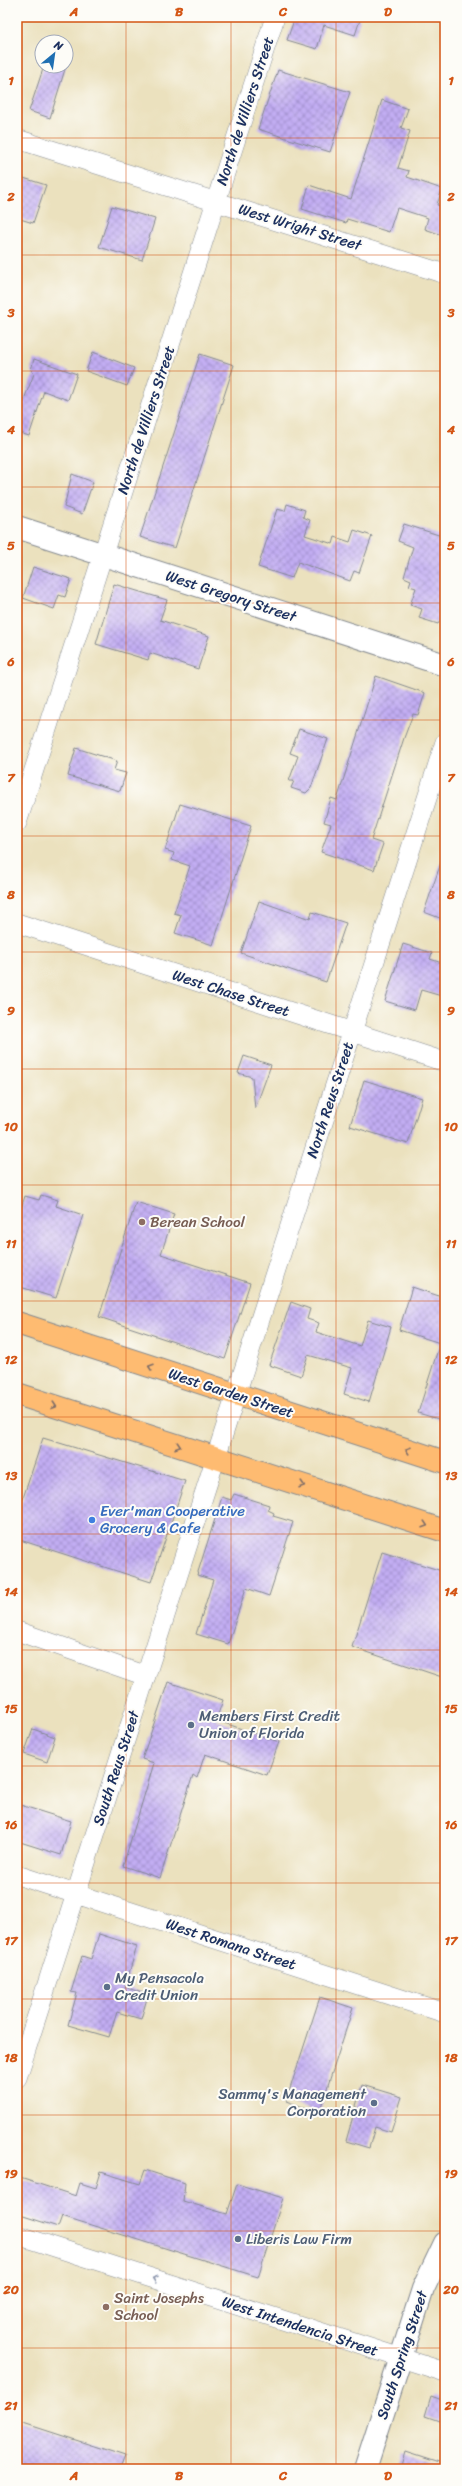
<svg xmlns="http://www.w3.org/2000/svg" width="462" height="2486" font-family="Sriracha,sans-serif">
  <defs>
    <pattern id="building-cross-hatch" width="8" height="8" patternUnits="userSpaceOnUse"><rect width="8" height="8" fill="#c2adf3"/><path d="M0 0l8 8M0 8l8-8" fill="none" stroke="#9d8dc8"/></pattern>
  </defs>
  <rect width="100%" height="100%" fill="#fdfcf7"/>
  <filter id="ink" filterUnits="userSpaceOnUse"><feTurbulence type="fractalNoise" baseFrequency=".025" numOctaves="2"/><feDisplacementMap in="SourceGraphic" scale="8" xChannelSelector="R" yChannelSelector="G"/><feConvolveMatrix kernelMatrix="1 2 1 2 8 2 1 2 1" color-interpolation-filters="sRGB"/></filter>
  <filter id="wash" filterUnits="userSpaceOnUse"><feTurbulence type="fractalNoise" baseFrequency=".012" numOctaves="4" result="noise"/><feDisplacementMap in="SourceGraphic" scale="16" xChannelSelector="R" yChannelSelector="G"/><feGaussianBlur stdDeviation="0.9" result="paint"/><feColorMatrix in="noise" values="0 0 0 0 0 0 0 0 0 0 0 0 0 0 0 0 0 1.4 0 .05"/><feComposite in="paint" operator="in"/></filter>
  <g filter="url(#wash)">
    <rect width="100%" height="100%" fill="#ebe1be"/>
    <g id="blocks">
      <path fill="url(#building-cross-hatch)" d="M295 17H352L360 20 355 35 324 25 317 49 287 40Z
        M44 66H66L50 118 29 111Z
        M278 70 350 92 330 152 258 129Z
        M382 100 408 109 401 128 410 131 398 168 409 171 407 177 442 189 437 205 445 207V225L442 235 425 229 428 218 397 208 389 232 347 219 346 223 302 209 309 185 351 199Z
        M17 176 46 185 33 223 17 218Z
        M112 206 155 219 142 260 99 247Z
        M93 352 134 368 127 386 86 371Z
        M200 354 234 365 175 548 140 537Z
        M34 359 77 374 68 400 44 391 29 436 17 432V417L34 374 31 370Z
        M72 474 93 482 82 514 64 507Z
        M287 504 305 510 303 517 310 520 305 535 333 544 335 537 350 542 354 530 372 536 359 573 354 571 350 581 298 562 292 578 258 567 277 509 285 511Z
        M404 524 445 537V622L440 621 438 624 419 618 422 609 410 605 416 588 409 586 411 580 404 577 413 547 398 541Z
        M33 567 71 579 65 597 59 595 54 609 23 598Z
        M114 584 167 600 160 620 209 636 198 669 150 653 148 660 96 644Z
        M376 676 425 693 418 715 413 714 404 738 371 840 383 844 374 870 321 852 331 824 324 822 331 798 337 800Z
        M299 729 328 739 311 788 306 793 291 788 294 781H289L298 756 290 753Z
        M76 748 117 761 114 770 126 773 120 791 68 776Z
        M180 804 251 826 213 945 175 933 181 915 174 913 190 866 172 860 174 853 165 850Z
        M443 857 445 858V920L424 912Z
        M259 901 310 919 312 912 346 923 326 982 241 953Z
        M403 944 432 953 430 959 445 964V997L421 990 415 1010 385 1001Z
        M244 1056 271 1065 255 1109 252 1077 238 1073Z
        M364 1080 422 1098 408 1144 350 1126Z
        M41 1195 58 1200 56 1206 83 1215 56 1298 17 1286V1221L25 1196 39 1200Z
        M136 1202 174 1214 161 1254 250 1283 225 1359 99 1317Z
        M412 1287 445 1298V1421L418 1413 440 1343 399 1330Z
        M291 1302 310 1309 307 1319 319 1323 316 1332 360 1346 368 1320 391 1327 369 1402 344 1394 352 1368 308 1355 301 1376 269 1365Z
        M43 1438 185 1481 151 1582 17 1539V1516Z
        M234 1494 269 1505 268 1510 274 1513 273 1516 293 1522 269 1596 246 1588 228 1644 196 1634 213 1580 197 1575 222 1497 231 1500Z
        M382 1552 445 1572V1678L352 1647Z
        M168 1682 223 1700 216 1720 279 1742 267 1775 205 1754 197 1778 193 1775 160 1878 123 1866 154 1763 142 1759Z
        M33 1729 55 1737 47 1762 24 1754Z
        M17 1804 71 1821 61 1855 17 1841Z
        M99 1934 137 1946 125 1987 148 1995 141 2019 117 2012 109 2037 68 2025 77 1993 71 1992 82 1956 91 1959Z
        M320 1997 353 2008 319 2113 286 2101Z
        M362 2085 402 2097 391 2132 375 2127 369 2148 346 2141Z
        M145 2170 185 2183 183 2201 227 2214 237 2184 283 2198 258 2277 62 2216 58 2227 17 2214V2177L76 2196 80 2183 96 2188 101 2172 140 2184Z
        M431 2396 445 2401V2423L425 2416Z
        M17 2421 125 2456 120 2469H17Z
        M405 2452 445 2465V2469H400Z"/>
    </g>
  </g>
  <g filter="url(#ink)">
    <use href="#blocks" fill-opacity="0" stroke="#83888e" stroke-width="1"/>
    <g fill="none" stroke-linecap="round" stroke-linejoin="round">
      <defs>
        <path id="minor" d="M17 139 445 274
          M17 823 275 17
          M17 923 445 1062
          M17 1631 146 1676
          M17 1875 445 2013
          M17 2078 445 742
          M17 2235 445 2372"/>
        <path id="tertiary" d="M17 527 445 665
          M365 2469 423 2289 445 2243"/>
        <path id="primary" d="M17 1323 445 1462
          M17 1394 445 1531"/>
      </defs>
      <use href="#minor" stroke="#83888e" stroke-width="20"/>
      <use href="#tertiary" stroke="#83888e" stroke-width="24"/>
      <use href="#primary" stroke="#83888e" stroke-width="24"/>
      <use href="#minor" stroke="#fff" stroke-width="19"/>
      <use href="#tertiary" stroke="#fff" stroke-width="22"/>
      <use href="#primary" stroke="#febb71" stroke-width="22"/>
    </g>
    <defs><path id="oneway-chevron" d="M-2-3.5L2.5 0L-2 3.5" fill="none" stroke-width="1.6" stroke-linecap="round" stroke-linejoin="round"/></defs>
    <g stroke="#816e67">
      <use href="#oneway-chevron" transform="translate(151 1367) rotate(-162)"/>
      <use href="#oneway-chevron" transform="translate(54 1406) rotate(18)"/>
      <use href="#oneway-chevron" transform="translate(178 1446) rotate(18)"/>
      <use href="#oneway-chevron" transform="translate(408 1450) rotate(-162)"/>
      <use href="#oneway-chevron" transform="translate(302 1485) rotate(18)"/>
      <use href="#oneway-chevron" transform="translate(425 1525) rotate(18)"/>
    </g>
    <use stroke="#8d97ae" href="#oneway-chevron" transform="translate(155 2279) rotate(-162)"/>
  </g>
  <path fill="none" stroke="#d45514" stroke-width="1" stroke-opacity="0.55" d="M126 17V2469M231 17V2469M336 17V2469M17 138H445M17 255H445M17 371H445M17 487H445M17 603H445M17 720H445M17 836H445M17 952H445M17 1069H445M17 1185H445M17 1301H445M17 1417H445M17 1534H445M17 1650H445M17 1766H445M17 1883H445M17 1999H445M17 2115H445M17 2231H445M17 2348H445"/>
  <g fill="#8d6e63" stroke="#fdfcf7" stroke-width="1.5">
    <circle cx="142" cy="1222" r="4"/>
    <circle cx="106" cy="2307" r="4"/>
  </g>
  <circle fill="#3f7fe0" stroke="#fdfcf7" stroke-width="1.5" cx="92" cy="1520" r="4"/>
  <g fill="#5c6f8a" stroke="#fdfcf7" stroke-width="1.5">
    <circle cx="191" cy="1725" r="4"/>
    <circle cx="107" cy="1987" r="4"/>
    <circle cx="374" cy="2103" r="4"/>
    <circle cx="238" cy="2239" r="4"/>
  </g>
  <g text-anchor="middle" dominant-baseline="central" stroke-width="4" stroke-linejoin="round" paint-order="stroke">
    <g font-size="15" fill="#1b2f5e" stroke="#fdfcf7">
      <text transform="translate(245 111) rotate(-72)">North de Villiers Street</text>
      <text transform="translate(300 227) rotate(17)">West Wright Street</text>
      <text transform="translate(146 420) rotate(-72)">North de Villiers Street</text>
      <text transform="translate(231 596) rotate(18)">West Gregory Street</text>
      <text transform="translate(231 993) rotate(18)">West Chase Street</text>
      <text transform="translate(330 1100) rotate(-72)">North Reus Street</text>
      <text transform="translate(231 1393) rotate(18)">West Garden Street</text>
      <text transform="translate(116 1768) rotate(-72)">South Reus Street</text>
      <text transform="translate(231 1944) rotate(18)">West Romana Street</text>
      <text transform="translate(300 2326) rotate(18)">West Intendencia Street</text>
      <text transform="translate(402 2355) rotate(-72)">South Spring Street</text>
    </g>
    <g font-size="15" fill="#785e54" stroke="#fdfcf7" text-anchor="start">
      <text x="150" y="1222">Berean School</text>
      <text x="114" y="2298">Saint Josephs<tspan x="114" dy="17">School</tspan></text>
    </g>
    <g font-size="15" fill="#366cbe" stroke="#fdfcf7" text-anchor="start">
      <text x="100" y="1511">Ever'man Cooperative<tspan x="100" dy="17">Grocery &amp; Cafe</tspan></text>
    </g>
    <g font-size="15" fill="#4e5e75" stroke="#fdfcf7" text-anchor="start">
      <text x="199" y="1716">Members First Credit<tspan x="199" dy="17">Union of Florida</tspan></text>
      <text x="115" y="1978">My Pensacola<tspan x="115" dy="17">Credit Union</tspan></text>
      <text x="366" y="2094" text-anchor="end">Sammy's Management<tspan x="366" dy="17">Corporation</tspan></text>
      <text x="246" y="2239">Liberis Law Firm</text>
    </g>
  </g>
  <rect width="462" height="2486" fill="none" stroke="#fdfcf7" stroke-width="44"/>
  <g transform="translate(54 54) rotate(29)"><circle r="19" fill="#fdfcf7" stroke="#a3aaba"/>
  <path d="M0-3L7 15L0 10L-7 15Z" fill="#1f6fb2"/>
  <text y="-6" font-size="11" font-weight="bold" text-anchor="middle" fill="#1b2f5e">N</text>
  </g>
  <rect x="22" y="22" width="418" height="2442" fill="none" stroke="#d45514" stroke-width="1.5"/>
  <g font-size="13" text-anchor="middle" font-weight="bold" fill="#d45514">
    <text x="74" y="16">A</text>
    <text x="179" y="16">B</text>
    <text x="283" y="16">C</text>
    <text x="388" y="16">D</text>
    <text x="11" y="85">1</text>
    <text x="451" y="85">1</text>
    <text x="11" y="201">2</text>
    <text x="451" y="201">2</text>
    <text x="11" y="317">3</text>
    <text x="451" y="317">3</text>
    <text x="11" y="434">4</text>
    <text x="451" y="434">4</text>
    <text x="11" y="550">5</text>
    <text x="451" y="550">5</text>
    <text x="11" y="666">6</text>
    <text x="451" y="666">6</text>
    <text x="11" y="782">7</text>
    <text x="451" y="782">7</text>
    <text x="11" y="899">8</text>
    <text x="451" y="899">8</text>
    <text x="11" y="1015">9</text>
    <text x="451" y="1015">9</text>
    <text x="11" y="1131">10</text>
    <text x="451" y="1131">10</text>
    <text x="11" y="1248">11</text>
    <text x="451" y="1248">11</text>
    <text x="11" y="1364">12</text>
    <text x="451" y="1364">12</text>
    <text x="11" y="1480">13</text>
    <text x="451" y="1480">13</text>
    <text x="11" y="1596">14</text>
    <text x="451" y="1596">14</text>
    <text x="11" y="1713">15</text>
    <text x="451" y="1713">15</text>
    <text x="11" y="1829">16</text>
    <text x="451" y="1829">16</text>
    <text x="11" y="1945">17</text>
    <text x="451" y="1945">17</text>
    <text x="11" y="2062">18</text>
    <text x="451" y="2062">18</text>
    <text x="11" y="2178">19</text>
    <text x="451" y="2178">19</text>
    <text x="11" y="2294">20</text>
    <text x="451" y="2294">20</text>
    <text x="11" y="2410">21</text>
    <text x="451" y="2410">21</text>
    <text x="74" y="2480">A</text>
    <text x="179" y="2480">B</text>
    <text x="283" y="2480">C</text>
    <text x="388" y="2480">D</text>
  </g>
</svg>
